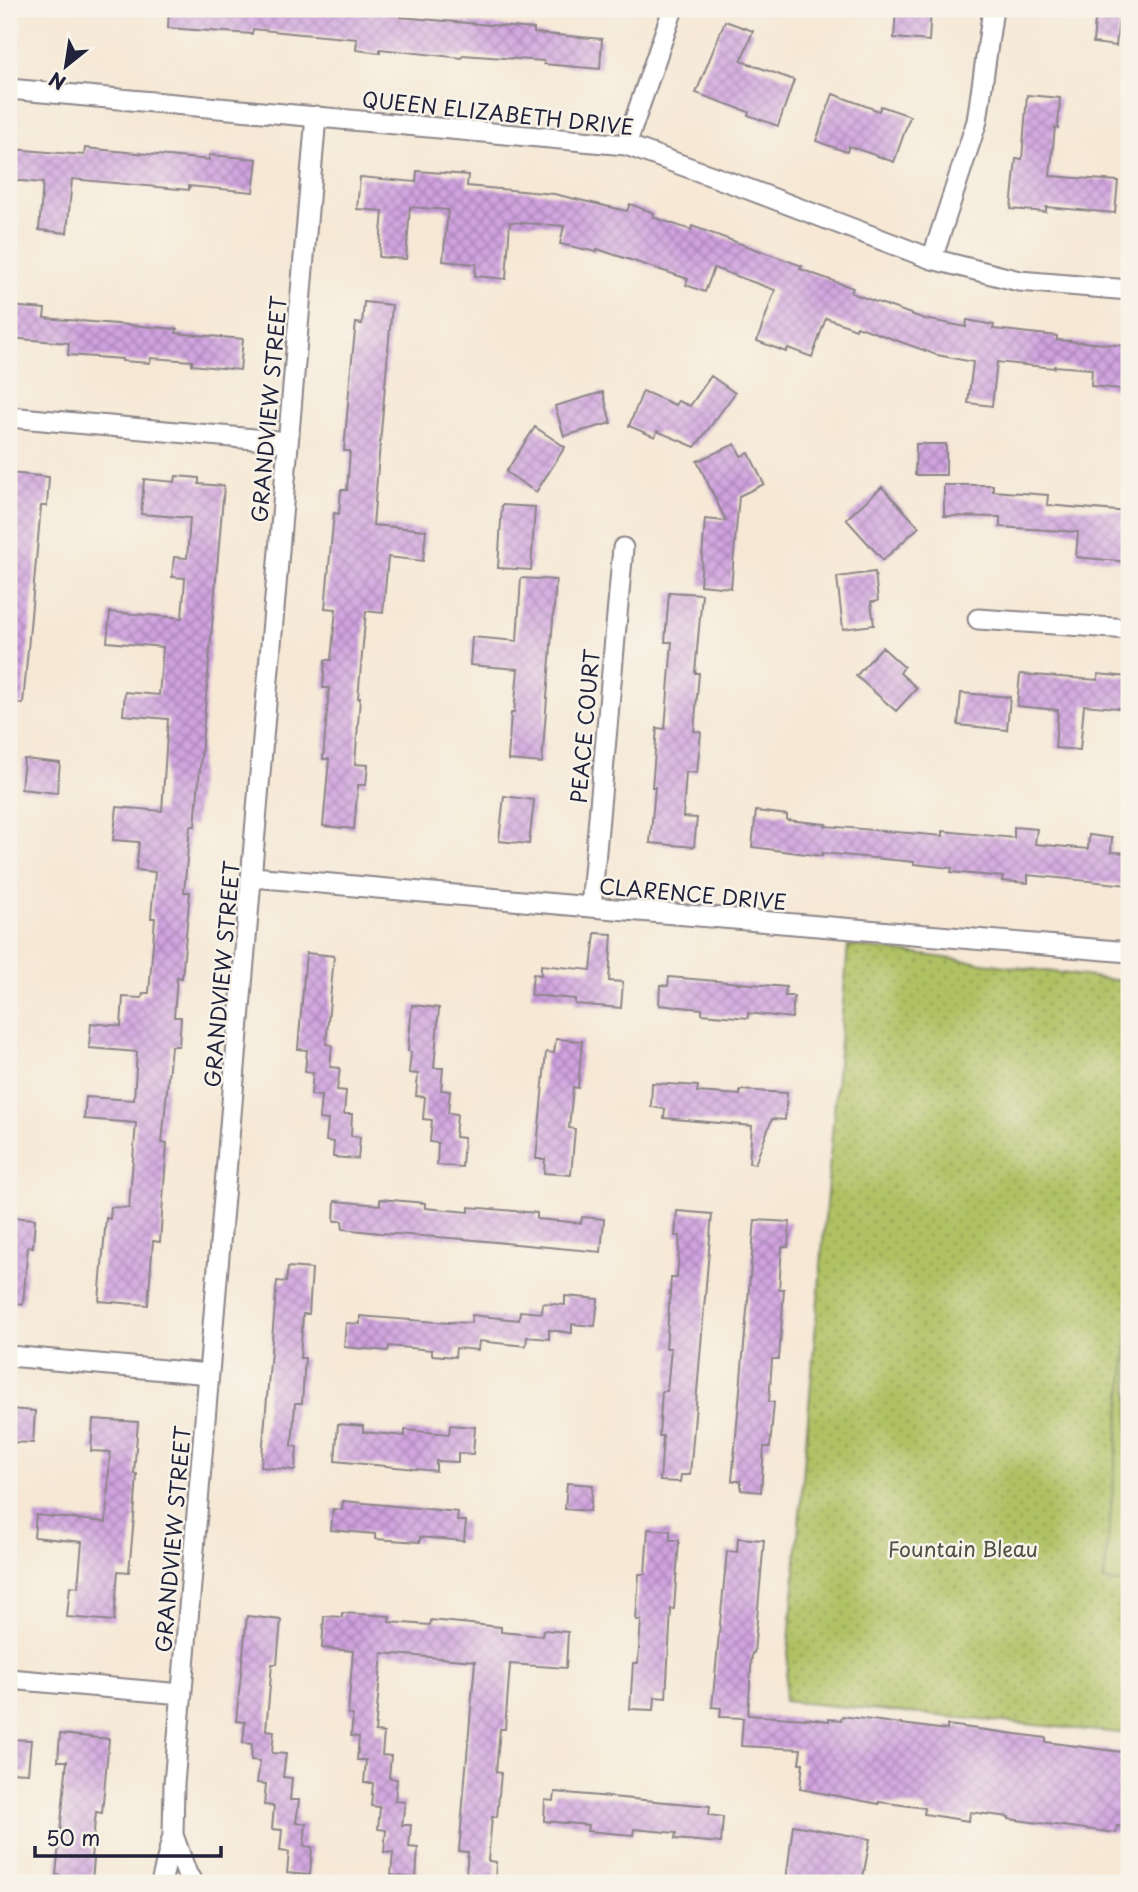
<svg xmlns="http://www.w3.org/2000/svg" width="1138" height="1892" font-family="'Playpen Sans',sans-serif">
  <defs>
    <pattern id="park-dots" width="8" height="8" patternUnits="userSpaceOnUse" patternTransform="scale(1.75)"><rect width="8" height="8" fill="#b0c164"/><path d="M2 2h.1M6 6h.1" fill="none" stroke="#8f9c54" stroke-width="1.8" stroke-linecap="round"/></pattern>
    <pattern id="building-cross-hatch" width="8" height="8" patternUnits="userSpaceOnUse" patternTransform="scale(1.75)"><rect width="8" height="8" fill="#d0a2df"/><path d="M0 0l8 8M0 8l8-8" fill="none" stroke="#a884b6"/></pattern>
  </defs>
  <rect width="100%" height="100%" fill="#f7f3e8"/>
  <filter id="ink" filterUnits="userSpaceOnUse"><feTurbulence type="fractalNoise" baseFrequency=".0143" numOctaves="2"/><feDisplacementMap in="SourceGraphic" scale="14" xChannelSelector="R" yChannelSelector="G"/><feConvolveMatrix kernelMatrix="1 2 1 2 8 2 1 2 1" color-interpolation-filters="sRGB"/></filter>
  <filter id="wash" filterUnits="userSpaceOnUse"><feTurbulence type="fractalNoise" baseFrequency=".00686" numOctaves="4" result="noise"/><feDisplacementMap in="SourceGraphic" scale="28" xChannelSelector="R" yChannelSelector="G"/><feGaussianBlur stdDeviation="1.57" result="paint"/><feColorMatrix in="noise" values="0 0 0 0 0 0 0 0 0 0 0 0 0 0 0 0 0 1.4 0 .05"/><feComposite in="paint" operator="in"/></filter>
  <g filter="url(#wash)">
    <rect width="100%" height="100%" fill="#f6e8d5"/>
    <path fill="url(#park-dots)" stroke="#697250" stroke-width="2" d="M848 945 1129 982V1734L784 1701Z"/>
    <path fill="#b0c164" stroke="#697250" stroke-width="2" d="M1129 1323V1584L1104 1581Z"/>
    <g id="blocks">
      <path fill="url(#building-cross-hatch)" d="M169 9H401L400 17 534 29V33L602 39 600 69 544 64V61L463 55 462 58 380 49V53L356 50 357 39 301 34 253 29 252 34 168 28Z
        M896 9H931L929 41 894 38Z
        M1096 9H1120L1116 46 1093 43Z
        M725 21 753 31 741 61 794 80 778 126 748 115 749 112 696 93Z
        M833 94 879 111 881 106 910 116 894 162 849 146 847 152 816 141Z
        M1027 95 1060 98 1058 128 1055 127 1050 176 1118 181 1115 213 1046 207V212L1011 209 1016 159H1022Z
        M85 148 209 160V155L257 159 253 192 189 186V190L72 179 67 233 39 230 43 183 10 180 13 149 84 155Z
        M417 171 468 175 467 186 554 194 627 211 630 204 654 213 653 217 691 230 692 226 802 266 800 269 853 288 851 293 925 319 966 327 967 320 994 325 993 329 1057 336V340L1129 346V390L1091 386 1092 369 1054 366V368L997 362 992 406 968 403 973 362 937 355 857 326 856 329 826 318 812 357 788 348 786 352 757 341 775 290 714 268 705 292 686 285 688 279 597 249V252L560 244 564 226 510 222 506 279 475 276 476 264 443 261 448 210 410 207 406 259 379 257 383 211 357 209 360 177 416 182Z
        M364 302 392 305 373 525 426 530 423 561 388 557 383 613 366 611 358 698H360L355 764 368 765 366 785H358L354 829 323 826 329 759H323L329 688H323L325 660H331L336 609 325 608 334 513 339 514 341 490H347L350 451H344L351 368 356 323 362 324Z
        M9 306 45 309 44 318 177 329 176 333 243 339 240 370 192 365V361L151 358 150 363 122 361V359L68 355 69 343 9 338Z
        M711 376 735 393 695 447 657 431 655 437 629 426 643 391 675 405 678 401 690 406Z
        M603 392 611 423 564 436 555 406Z
        M535 427 565 447 536 492 506 472Z
        M735 444 741 456 749 453 764 484 739 496 731 588 700 585 705 519 726 521 697 461Z
        M916 444H946V475H915Z
        M9 473 49 477 47 506H41L23 704 9 703Z
        M176 476 199 478V484L224 486 195 826H190L184 892H190L182 978 177 977 174 1017H181L179 1046H171L162 1143H167L160 1242 153 1241 148 1305 99 1301 106 1218 110 1219 111 1207 129 1208 136 1123 84 1119 86 1097 134 1100 137 1052 89 1048 91 1023 121 1026 123 997 142 998 143 993H149L155 918H151L155 872 136 870 139 842 113 840 117 807 162 811 168 719 123 715 125 692 159 695 163 647 107 642 110 612 182 618 185 578 172 577 174 557 187 558 190 518 141 514 144 479 175 482Z
        M944 485H993V491L1048 495 1047 505 1129 512V562L1076 557 1078 532 1000 527V517L944 516Z
        M882 487 919 527 883 560 846 519Z
        M502 505 535 507 531 570 498 568Z
        M875 572 878 601 871 602 874 625 843 629 837 577Z
        M521 578 556 580 542 763 508 760 511 713H514L518 669 470 665 472 637 517 641Z
        M669 592 702 594 695 673H699L694 731 701 732 697 773 686 772 683 817 697 818 694 847 650 843 655 787H652L657 728 665 729 672 642H665Z
        M882 647 904 667 900 673 917 688 896 711 856 676Z
        M1020 674 1098 680V674L1129 677V709L1084 705 1080 750 1055 748 1058 710 1017 706Z
        M961 693 1010 697 1007 730 958 725Z
        M24 759 60 763 57 793 21 789Z
        M504 796 534 800 529 844 499 841Z
        M756 811 787 815V820L826 824 825 826 943 836V831L1014 838V827L1037 829 1035 844 1088 849 1089 835 1112 838 1111 852 1129 853 1128 885 1028 875V883L1002 881 1003 877 951 872 952 868 914 864V862L822 853V856L752 847Z
        M595 933 612 934 609 981 623 982 621 1008 575 1004V999L531 995 533 974 541 975V965L591 970Z
        M306 953 334 956 326 1044 332 1045 330 1067 340 1068 337 1090 346 1091 344 1114H352L351 1136 360 1137 358 1159 333 1157 334 1142 326 1141 328 1120 319 1119 321 1096 311 1095 313 1073 305 1072 307 1050 298 1049Z
        M669 977 786 987 785 996H794L792 1018 748 1013V1018L702 1014V1009L659 1005 660 985 668 986Z
        M412 1005 439 1008 434 1068H443L441 1090 450 1091 448 1113 457 1114 455 1137 464 1138 462 1167 437 1165 438 1143 430 1142 432 1120 423 1119 425 1097 416 1096 418 1074 409 1073 411 1052 408 1051Z
        M556 1039 582 1041 578 1088 573 1087 569 1128 575 1129 571 1175 544 1173 545 1159H536L546 1052 554 1053Z
        M652 1083 698 1086 697 1092 740 1095V1090L787 1093 785 1120 772 1119 755 1164 749 1163 752 1126 664 1118 665 1109 651 1107Z
        M380 1199 425 1203V1208L469 1212V1207L537 1213V1219L581 1223 582 1217 604 1219 601 1252 464 1239 380 1233 343 1229 342 1221H334L335 1201 380 1205Z
        M677 1211 712 1214 690 1475H681L680 1482 660 1481 663 1436H659L662 1391H667L671 1348H666L671 1278H677L680 1236H675Z
        M9 1217 35 1219 33 1247 28 1246 23 1304 9 1303Z
        M755 1220 790 1222 788 1247H782L779 1289H784L779 1359H772L769 1402H774L770 1447H764L761 1492 741 1490V1481H732Z
        M288 1267 312 1269 309 1314H303L300 1358H305L302 1403H295L292 1446 297 1447 295 1470 261 1467 277 1281 286 1282Z
        M565 1296 598 1299 595 1326 572 1324V1333L549 1330V1339L527 1337 526 1346 479 1341 478 1350 456 1348 455 1357 432 1355V1350L389 1346 388 1351 344 1347 346 1323 360 1324V1316L449 1323V1322L471 1323 472 1315 519 1320 520 1311 542 1313 543 1303 565 1305Z
        M9 1409 35 1411 33 1443 9 1442Z
        M93 1419 138 1422 134 1474H137L134 1517 129 1572 118 1571 114 1621 67 1617 70 1586 78 1587 82 1542 34 1537 36 1515 106 1522 110 1452 91 1451Z
        M338 1424 363 1426V1432L405 1436V1430L449 1434 450 1425 475 1427 473 1454 458 1453V1462L436 1461V1471L335 1461Z
        M567 1483 593 1485 590 1511 565 1509Z
        M343 1501 458 1512 457 1521H466L464 1541 420 1537V1542L375 1539V1534L331 1530 333 1509 342 1510Z
        M648 1529 670 1531V1540H679L674 1609H671L666 1698 655 1697 654 1710 630 1709 633 1663H638L641 1620H636L639 1574H645Z
        M738 1538 764 1540 754 1653H752L748 1715 806 1719V1718L829 1721V1719L841 1720 842 1716 947 1730V1725L1046 1738V1742L1129 1753V1828L1117 1826 1116 1833 1009 1819V1817L970 1812 969 1821 924 1814 925 1808 879 1802V1804L800 1789 803 1763H799L801 1749 741 1746 743 1718 720 1717 721 1708 712 1707 727 1551 737 1552Z
        M342 1613 390 1616 389 1622 430 1625 431 1620 501 1627V1632L542 1636 543 1630 568 1632 566 1668 510 1664 505 1729H500L496 1772 501 1773 497 1817H492L488 1861 496 1862 495 1883H474L475 1874H466L468 1852 459 1851 475 1661 382 1653 375 1732 384 1733 382 1755 391 1756 389 1778 397 1779 395 1801 405 1802 402 1825H411L409 1847 418 1848 416 1878 391 1875 393 1853 384 1852 386 1830 378 1829 380 1807 371 1806 373 1783H364L366 1760H357L359 1737 351 1736 353 1715 348 1714 353 1651 322 1648 324 1616 342 1617Z
        M247 1616 281 1620 277 1664H272L266 1730 274 1731 272 1753 286 1754 283 1777 292 1778 290 1800H299L296 1823 306 1824 304 1846 312 1847 310 1875 287 1873 289 1852 280 1851 282 1830 272 1829 274 1806 264 1805 266 1784 257 1783 260 1761 251 1760 252 1744 243 1743 245 1722 236 1721Z
        M60 1734 109 1739 102 1813 96 1812 91 1858H94L92 1883H60V1875H56L67 1761H58Z
        M9 1739 31 1740 28 1773 9 1772Z
        M555 1792 710 1806 709 1815 723 1817 721 1843 675 1839 676 1833 634 1829 633 1835 587 1831 588 1825 544 1821 545 1800 554 1801Z
        M793 1825 870 1839 862 1883H805L786 1881Z"/>
    </g>
  </g>
  <g filter="url(#ink)">
    <use href="#blocks" fill-opacity="0" stroke="#8c8588" stroke-width="2"/>
    <g fill="none" stroke-linecap="round" stroke-linejoin="round">
      <defs>
        <path id="street" d="M9 89 626 145 748 189 932 259 1019 281 1129 290
          M626 145 673 9
          M932 259 977 121 993 9
          M9 417 288 442
          M978 619 1129 629
          M253 877 591 907 1129 952
          M591 907 623 548
          M9 1356 209 1374
          M9 1679 182 1694
          M161 1883 173 1835
          M193 1883 187 1874 173 1835 174 1784 316 116"/>
      </defs>
      <use href="#street" stroke="#8c8588" stroke-width="23"/>
      <use href="#street" stroke="#fff" stroke-width="19"/>
    </g>
  </g>
  <g text-anchor="middle" dominant-baseline="central" stroke-width="5" stroke-linejoin="round" paint-order="stroke">
    <g font-size="21" fill="#22223b" stroke="#f7f3e8">
      <text transform="translate(498 112) rotate(6)">QUEEN ELIZABETH DRIVE</text>
      <text transform="translate(268 409) rotate(-85)">GRANDVIEW STREET</text>
      <text transform="translate(584 726) rotate(-85)">PEACE COURT</text>
      <text transform="translate(693 893) rotate(5)">CLARENCE DRIVE</text>
      <text transform="translate(221 974) rotate(-85)">GRANDVIEW STREET</text>
      <text transform="translate(172 1539) rotate(-85)">GRANDVIEW STREET</text>
    </g>
    <g font-size="21" fill="#4d5247" stroke="#f7f3e8">
      <text x="963" y="1548">Fountain Bleau</text>
    </g>
  </g>
  <rect width="1138" height="1892" fill="none" stroke="#f7f3e8" stroke-width="35"/>
  <g transform="translate(66 66) rotate(210)" stroke="#f7f3e8" stroke-width="5" paint-order="stroke">
  <path d="M0-5L12 26L0 18L-12 26Z" fill="#22223b"/>
  <text y="-10" font-size="19" font-weight="bold" text-anchor="middle" fill="#22223b">N</text>
  </g>
  <path d="M35 1846v10h186v-10" fill="none" stroke="#22223b" stroke-width="3.5"/>
  <text x="46" y="1846" font-size="21" fill="#22223b" stroke="#f7f3e8" stroke-width="5" paint-order="stroke">50 m</text>
</svg>
